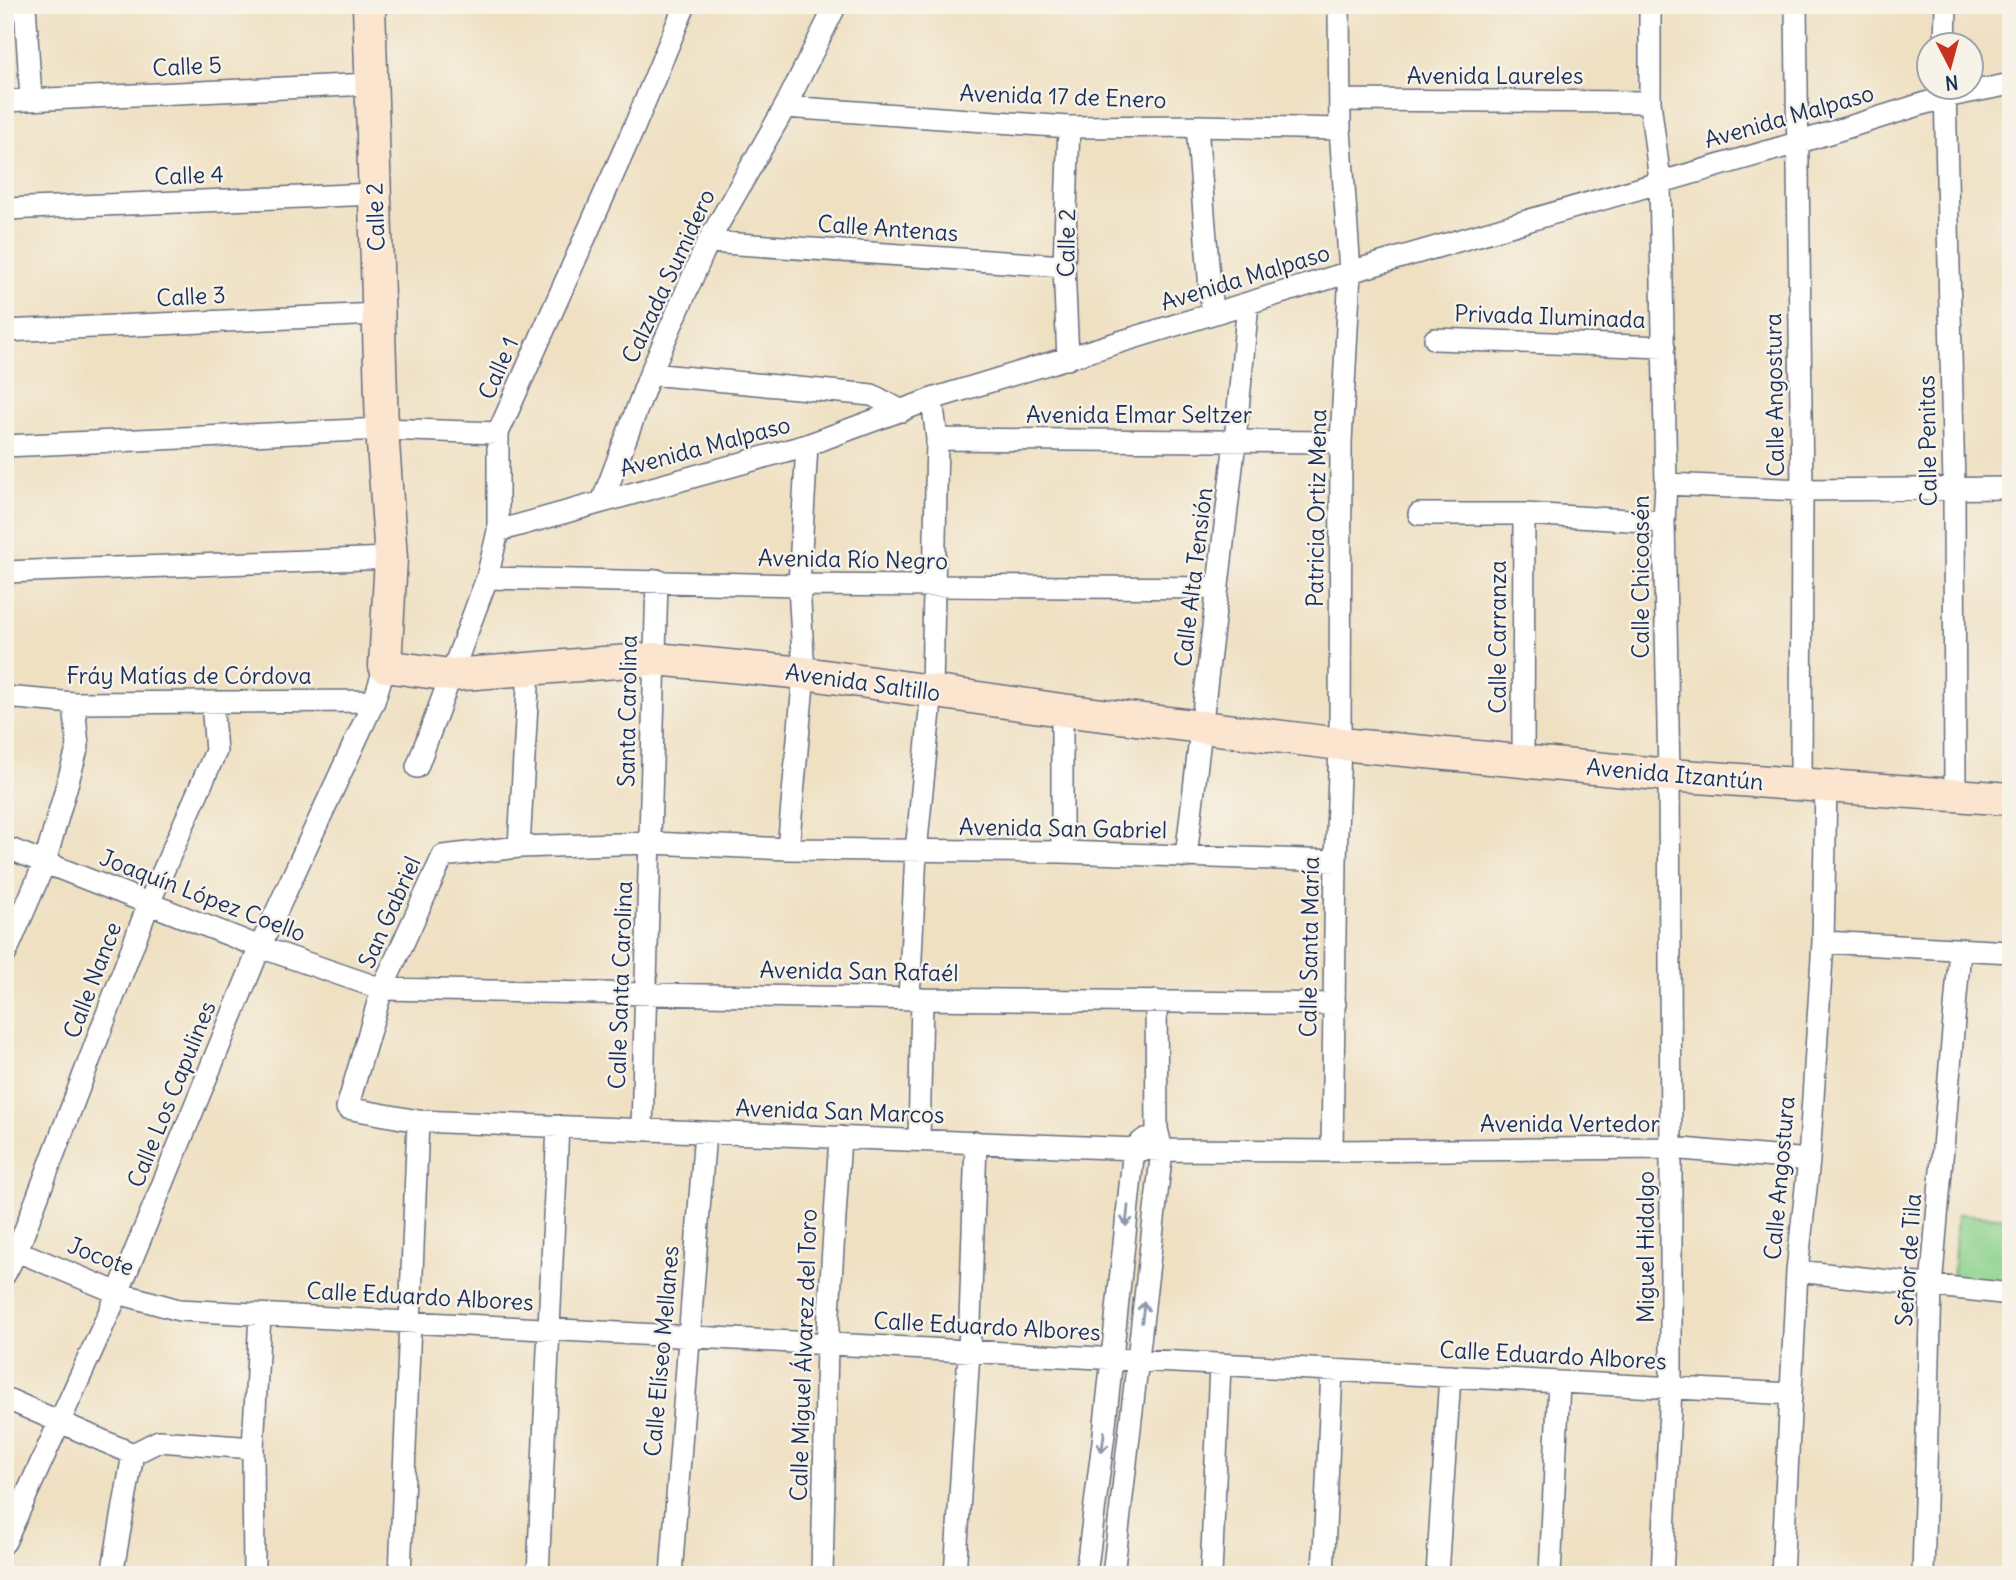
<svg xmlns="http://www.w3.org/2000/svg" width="2016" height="1580" font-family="Delius,sans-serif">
  <rect width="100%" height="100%" fill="#f7f3e8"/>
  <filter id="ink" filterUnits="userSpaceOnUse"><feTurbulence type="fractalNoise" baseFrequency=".0143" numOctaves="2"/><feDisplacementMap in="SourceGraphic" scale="14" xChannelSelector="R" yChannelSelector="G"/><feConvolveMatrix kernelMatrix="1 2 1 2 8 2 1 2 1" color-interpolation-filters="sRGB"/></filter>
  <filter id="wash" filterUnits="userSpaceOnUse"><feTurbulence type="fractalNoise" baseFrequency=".00686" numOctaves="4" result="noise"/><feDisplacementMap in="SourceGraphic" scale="28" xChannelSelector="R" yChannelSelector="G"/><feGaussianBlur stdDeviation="1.57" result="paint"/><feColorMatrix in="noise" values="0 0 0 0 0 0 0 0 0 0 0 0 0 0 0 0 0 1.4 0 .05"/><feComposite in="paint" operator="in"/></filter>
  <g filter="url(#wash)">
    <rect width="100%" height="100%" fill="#efe0c2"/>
    <path fill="#8bd18b" stroke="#538074" stroke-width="2" d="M1957 1214 2011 1218 2006 1287 1953 1283Z"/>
  </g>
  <g filter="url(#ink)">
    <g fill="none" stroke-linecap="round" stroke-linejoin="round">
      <defs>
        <path id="street" d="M25 5 31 99
          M1650 5V102L1660 181 1666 484 1664 522 1669 775 1671 1148V1388L1662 1575
          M1796 5 1802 490 1801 784
          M1945 46 1946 5
          M1945 88 1954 487 1955 794
          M1340 100 1650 102
          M5 101 370 84
          M785 107 1069 127 1197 126 1340 129
          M1197 126 1212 314
          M5 209 375 194
          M708 242 1064 266
          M5 331 378 314
          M1435 339 1664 347
          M1068 359 1064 266 1069 127
          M650 374 872 395 902 411
          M937 439 1341 442
          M5 446 382 429 498 433
          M1666 484 1802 490 2011 488
          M602 502 650 374 708 242 785 107 836 5
          M1419 514H1524L1664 522
          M498 531 807 445 932 399 1350 272 1797 143 1945 97 2011 84
          M5 572 391 558
          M487 578 799 585 1218 588
          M5 697 74 703 374 701
          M1523 760 1524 514
          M417 767 487 578 498 531V433L633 130 685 5
          M5 847 260 947 382 989 922 999 1335 1004
          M519 847 529 669
          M788 849 804 673 799 585 807 445
          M1062 852V710
          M1186 857 1235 441 1248 303
          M1336 861 1062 852 788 849 651 843 519 847 443 856 382 989 347 1108 418 1121 1162 1150 1332 1151 1671 1148 1809 1160
          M1823 942 2011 952
          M5 955 45 862 78 746 74 703
          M909 999 916 851 932 691 937 439 932 399
          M642 1129 657 580
          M919 1140 922 999
          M1332 1151 1336 861 1340 744 1341 442 1350 272 1340 129 1339 5
          M5 1246 118 1293 179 1310 1791 1394
          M1797 1271 2011 1294
          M5 1274 17 1251 149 903 216 751 212 703
          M5 1398 133 1454
          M133 1454 159 1441 253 1448
          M5 1542 118 1293 260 947 374 701 385 666
          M112 1575 133 1454
          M254 1575 253 1448 260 1315
          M400 1575 418 1121
          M538 1575 558 1126
          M671 1575 705 1132
          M822 1575 827 1344 840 1137
          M955 1575 969 1352 976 1142
          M1086 1575 1104 1434 1134 1148 1145 1139
          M1113 1575 1162 1150 1157 1129 1156 1001
          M1211 1575 1220 1365
          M1323 1575 1332 1370
          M1437 1575 1450 1376
          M1550 1575 1559 1382
          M1782 1575 1797 1271 1809 1160 1823 942 1826 786
          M1923 1575 1931 1287 1960 950"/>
        <path id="secondary" d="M369 5 382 429 391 558 385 666 451 675 655 659 804 673 1062 710 1340 744 1669 775 2011 799"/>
      </defs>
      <use href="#street" stroke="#656d81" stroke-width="24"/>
      <use href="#secondary" stroke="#656d81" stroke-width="35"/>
      <use href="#street" stroke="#fff" stroke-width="21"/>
      <use href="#secondary" stroke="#fbe5cf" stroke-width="32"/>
    </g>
    <defs><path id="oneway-shaft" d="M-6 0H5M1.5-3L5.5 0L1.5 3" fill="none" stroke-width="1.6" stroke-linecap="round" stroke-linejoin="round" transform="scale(1.75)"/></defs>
    <g stroke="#8d97ae">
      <use href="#oneway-shaft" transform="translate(1127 1216) rotate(96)"/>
      <use href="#oneway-shaft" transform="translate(1143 1312) rotate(-83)"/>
      <use href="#oneway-shaft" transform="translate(1103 1442) rotate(97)"/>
    </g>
  </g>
  <g text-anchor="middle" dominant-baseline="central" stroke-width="5" stroke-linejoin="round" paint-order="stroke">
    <g font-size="23" fill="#1b2f5e" stroke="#f7f3e8">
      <text transform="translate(187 66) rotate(-3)">Calle 5</text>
      <text x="1495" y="75">Avenida Laureles</text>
      <text transform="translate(1063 96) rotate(2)">Avenida 17 de Enero</text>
      <text transform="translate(1789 116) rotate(-16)">Avenida Malpaso</text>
      <text transform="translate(189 175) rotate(-2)">Calle 4</text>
      <text transform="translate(375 217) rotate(-92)">Calle 2</text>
      <text transform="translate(888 228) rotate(4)">Calle Antenas</text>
      <text transform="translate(1066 243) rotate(-89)">Calle 2</text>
      <text transform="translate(668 276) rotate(-65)">Calzada Sumidero</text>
      <text transform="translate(1245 277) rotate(-17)">Avenida Malpaso</text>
      <text transform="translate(191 296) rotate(-3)">Calle 3</text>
      <text transform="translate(1550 316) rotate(2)">Privada Iluminada</text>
      <text transform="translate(498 368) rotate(-66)">Calle 1</text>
      <text transform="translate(1774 395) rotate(-91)">Calle Angostura</text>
      <text x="1139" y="414">Avenida Elmar Seltzer</text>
      <text transform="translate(1927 441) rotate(-91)">Calle Penitas</text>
      <text transform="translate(705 446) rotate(-15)">Avenida Malpaso</text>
      <text transform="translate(1316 508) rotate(-89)">Patricia Ortiz Mena</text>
      <text transform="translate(853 559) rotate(1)">Avenida Río Negro</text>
      <text transform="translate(1193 577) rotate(-83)">Calle Alta Tensión</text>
      <text transform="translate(1640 577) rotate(-90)">Calle Chicoasén</text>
      <text transform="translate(1497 637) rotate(-90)">Calle Carranza</text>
      <text x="189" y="675">Fráy Matías de Córdova</text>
      <text transform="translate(863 682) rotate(8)">Avenida Saltillo</text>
      <text transform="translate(627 711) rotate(-89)">Santa Carolina</text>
      <text transform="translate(1675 774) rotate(5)">Avenida Itzantún</text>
      <text transform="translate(1063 828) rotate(1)">Avenida San Gabriel</text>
      <text transform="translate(203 895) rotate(21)">Joaquín López Coello</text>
      <text transform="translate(389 912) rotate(-66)">San Gabriel</text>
      <text transform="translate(1309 947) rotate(-89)">Calle Santa María</text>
      <text transform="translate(859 971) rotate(1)">Avenida San Rafaél</text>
      <text transform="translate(92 980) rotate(-69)">Calle Nance</text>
      <text transform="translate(620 985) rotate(-88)">Calle Santa Carolina</text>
      <text transform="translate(171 1094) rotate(-68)">Calle Los Capulines</text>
      <text transform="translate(840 1111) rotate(2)">Avenida San Marcos</text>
      <text x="1570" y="1123">Avenida Vertedor</text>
      <text transform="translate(1779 1178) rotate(-85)">Calle Angostura</text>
      <text transform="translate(1645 1247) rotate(-90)">Miguel Hidalgo</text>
      <text transform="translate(101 1256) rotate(21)">Jocote</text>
      <text transform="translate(1908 1260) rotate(-86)">Señor de Tila</text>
      <text transform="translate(420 1296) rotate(3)">Calle Eduardo Albores</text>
      <text transform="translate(987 1326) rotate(3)">Calle Eduardo Albores</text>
      <text transform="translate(661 1351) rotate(-85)">Calle Elíseo Mellanes</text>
      <text transform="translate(803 1355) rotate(-88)">Calle Miguel Álvarez del Toro</text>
      <text transform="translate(1553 1355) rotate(3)">Calle Eduardo Albores</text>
    </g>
  </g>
  <rect width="2016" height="1580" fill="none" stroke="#f7f3e8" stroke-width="28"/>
  <g transform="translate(1950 66) rotate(174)"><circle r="33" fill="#f7f3e8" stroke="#9fa5b1" stroke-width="2"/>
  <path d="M0-5L12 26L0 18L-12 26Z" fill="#c8321e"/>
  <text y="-10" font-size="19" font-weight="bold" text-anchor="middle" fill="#1b2f5e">N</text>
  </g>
</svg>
